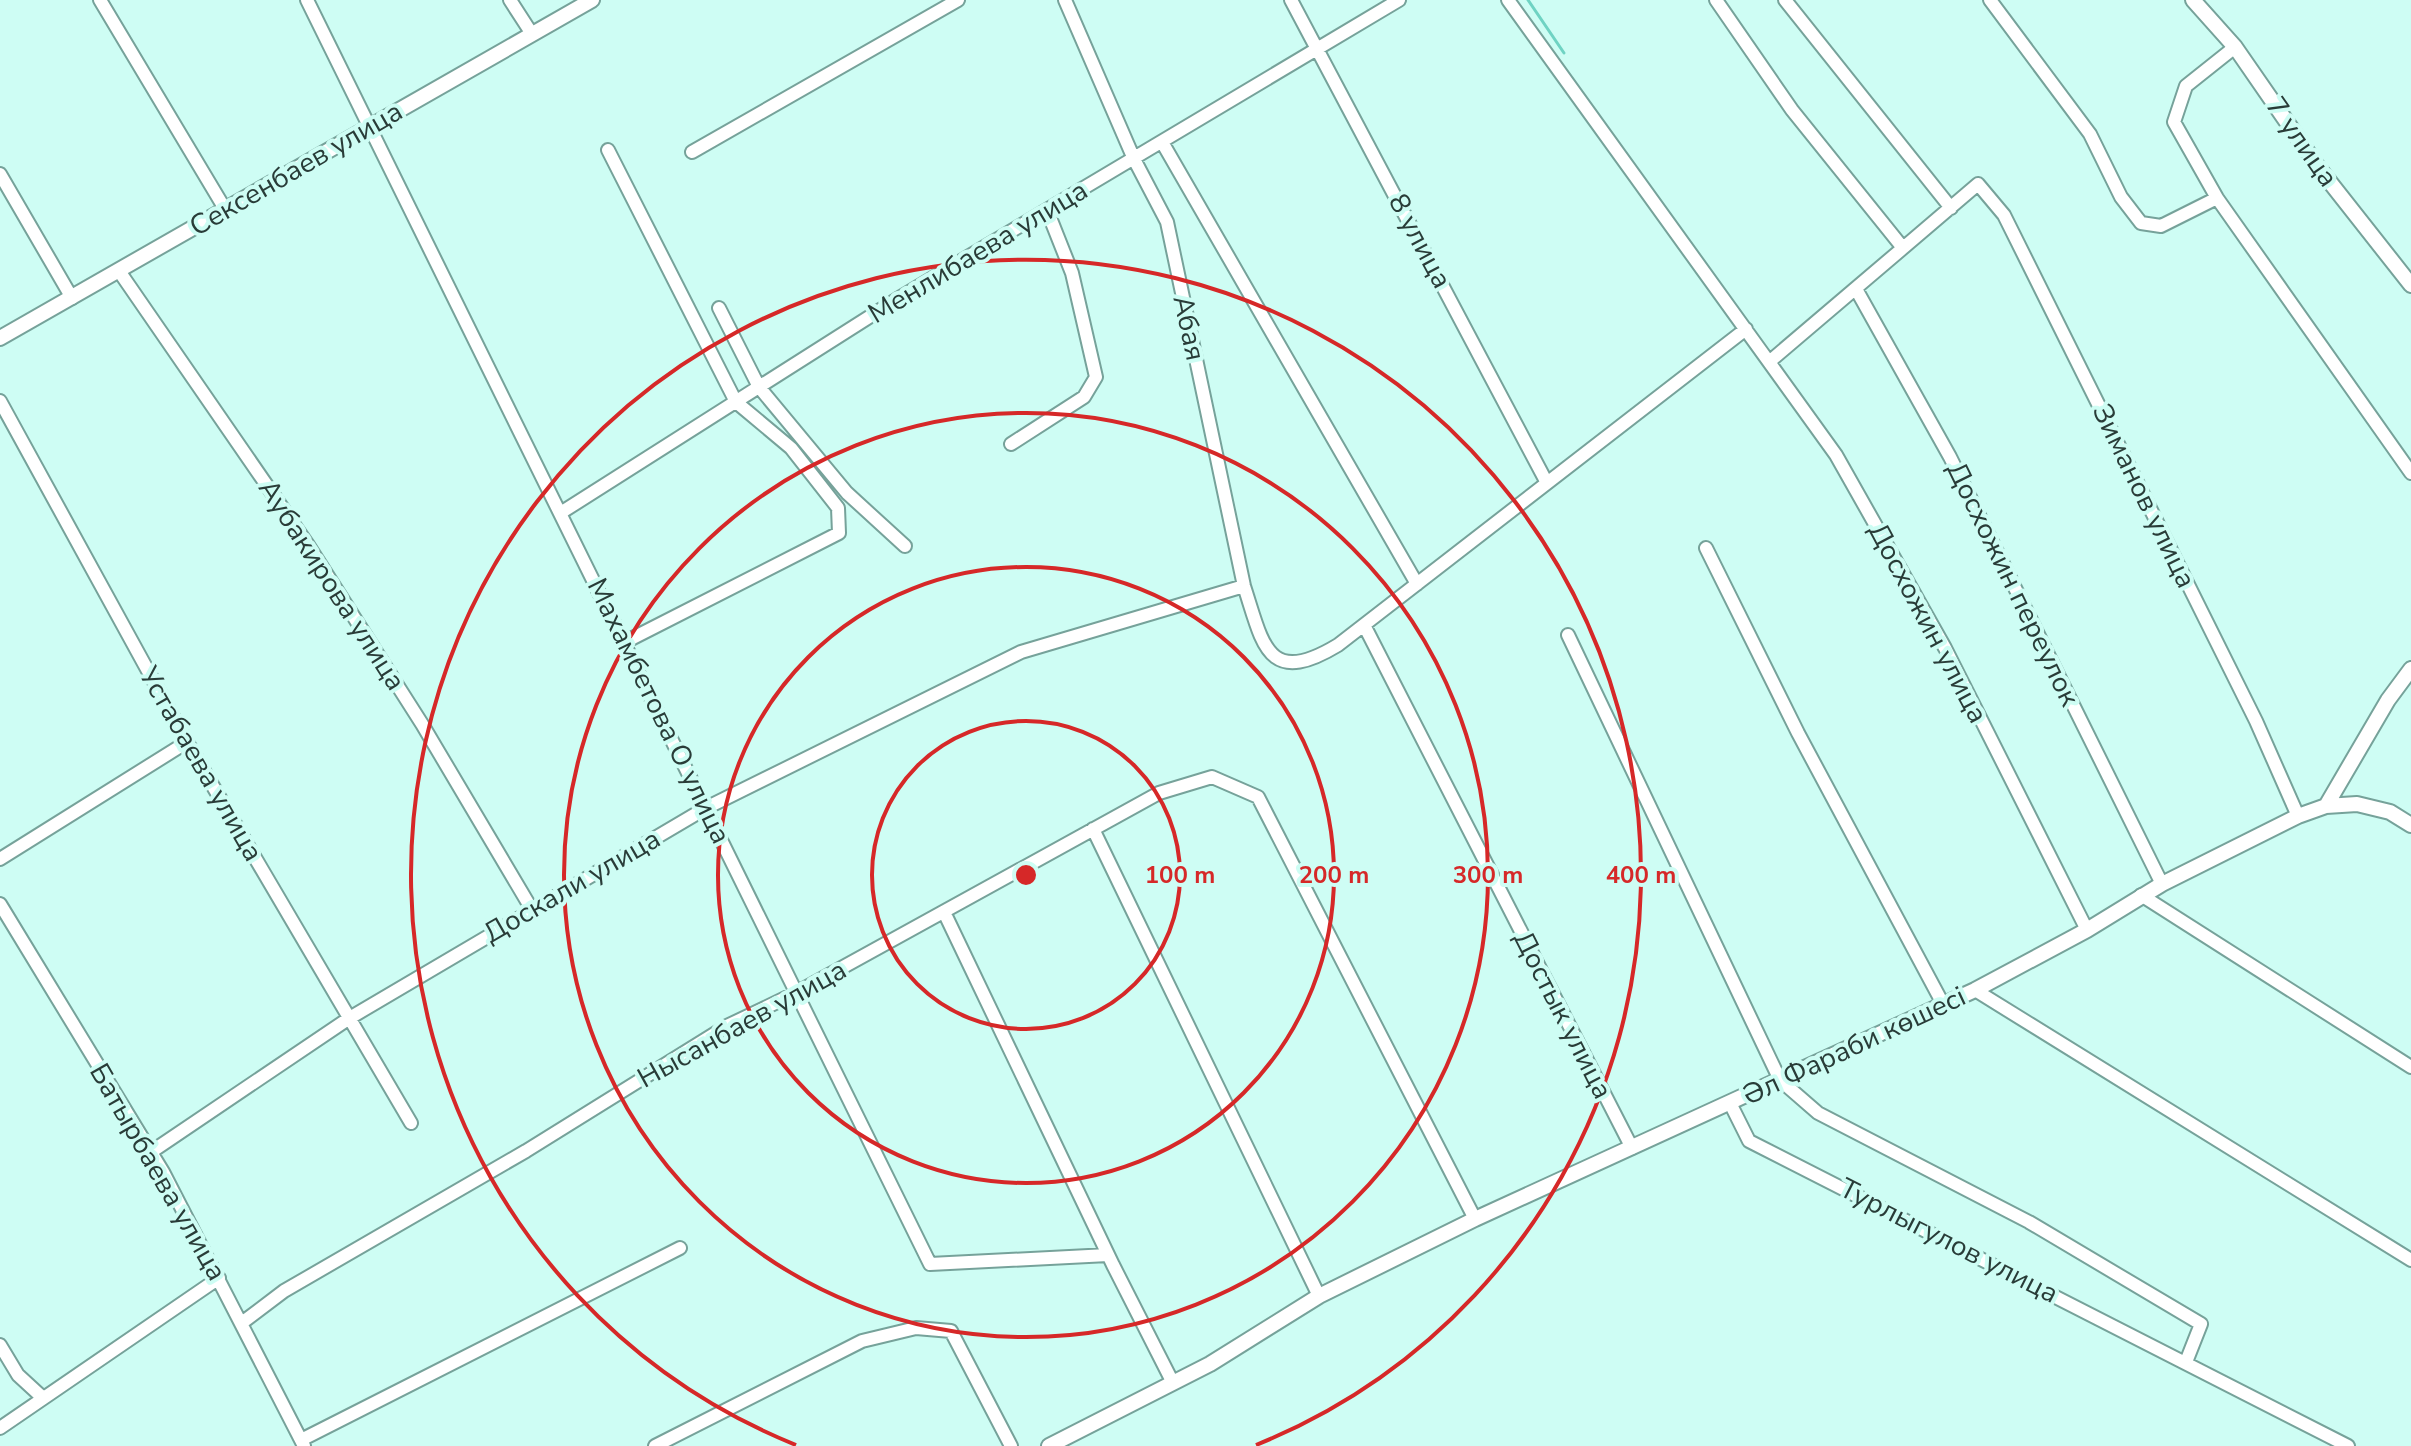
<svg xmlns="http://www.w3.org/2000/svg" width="2411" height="1446" font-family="'Nunito Sans',sans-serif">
  <rect width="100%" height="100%" fill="#cefdf4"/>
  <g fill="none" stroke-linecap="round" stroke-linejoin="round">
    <path stroke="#6fd3c3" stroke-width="3" d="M1528 0 1564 53"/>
    <defs>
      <path id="minor" d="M100 0 225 209
        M307 0 930 1264 1108 1255
        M510 0 532 34
        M1065 0 1134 159 1167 222 1244 586C1263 644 1267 688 1338 645L1746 329
        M1291 0 1547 483
        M1508 0 1836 455 1945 648 2087 930
        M1716 0 1792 110 1903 248 1769 362
        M1785 0 1951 208
        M1990 0 2090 134 2121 197 2141 223 2161 226 2217 198
        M2235 47 2186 86 2174 122 2217 198 2411 473
        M1162 142 1417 584
        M608 150 736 402 791 448 838 508 839 533 625 642
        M692 152 958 0
        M0 174 72 298
        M1903 248 1978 184 2004 215 2256 721 2298 816
        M119 271 308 545 422 724 531 908
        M1856 289 1950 457 2162 884
        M719 308 759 387 847 493 905 546
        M0 401 187 742 411 1123
        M1011 444 1084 397 1096 377 1072 273 1047 210
        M562 512 899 298 1399 0
        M1706 548 1798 733 1943 1004
        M1364 625 1632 1148
        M1568 635 1780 1080 1818 1113 2029 1222 2201 1324 2186 1362
        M1093 829 1319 1296
        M0 859 187 742
        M2141 895 2411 1067
        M0 904 163 1172 304 1446
        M944 912 1113 1265 1173 1383
        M1975 990 2411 1260
        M1730 1103 1749 1141 2348 1446
        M151 1152 348 1019 706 808 1021 652 1244 586
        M243 1322 284 1291 526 1151 727 1026 796 993 1159 793 1212 777 1258 797 1475 1219
        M0 1345 18 1375 43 1398
        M0 1428 219 1278
        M301 1440 680 1248
        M655 1446 862 1341 916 1328 951 1331 1011 1446"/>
      <path id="tertiary" d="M2193 0 2235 47 2318 167 2411 285
        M0 338 592 0
        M2326 806 2388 700 2411 669
        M1049 1446 1210 1364 1319 1296 1475 1219 1975 990 2087 930 2162 884 2298 816 2326 806 2357 804 2390 812 2411 825"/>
    </defs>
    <use href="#minor" stroke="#76a29a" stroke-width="16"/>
    <use href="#tertiary" stroke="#76a29a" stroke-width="18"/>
    <use href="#minor" stroke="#fff" stroke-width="12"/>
    <use href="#tertiary" stroke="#fff" stroke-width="14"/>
  </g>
  <g fill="none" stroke="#d62828" stroke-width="4">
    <circle cx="1026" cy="875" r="154"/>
    <circle cx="1026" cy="875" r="308"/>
    <circle cx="1026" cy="875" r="462"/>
    <path d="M796 1445A615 615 0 1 1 1256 1445"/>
  </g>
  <g text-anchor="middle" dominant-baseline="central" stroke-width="8" stroke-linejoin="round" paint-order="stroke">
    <g font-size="28" fill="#293c38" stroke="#cefdf4">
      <text transform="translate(2302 142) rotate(55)">7 улица</text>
      <text transform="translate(296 169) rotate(-30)">Сексенбаев улица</text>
      <text transform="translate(1420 241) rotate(62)">8 улица</text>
      <text transform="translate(978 252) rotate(-31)">Менлибаева улица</text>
      <text transform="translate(1189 328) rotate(78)">Абая</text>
      <text transform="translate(2144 496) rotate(64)">Зиманов улица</text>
      <text transform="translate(2013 584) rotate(64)">Досхожин переулок</text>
      <text transform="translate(332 585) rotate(57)">Аубакирова улица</text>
      <text transform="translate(1928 623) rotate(62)">Досхожин улица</text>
      <text transform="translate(659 711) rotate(64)">Махамбетова О улица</text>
      <text transform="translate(201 764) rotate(60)">Устабаева улица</text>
      <text transform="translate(572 886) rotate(-30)">Доскали улица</text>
      <text transform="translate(1563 1015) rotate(63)">Достык улица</text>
      <text transform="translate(742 1024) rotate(-29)">Нысанбаев улица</text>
      <text transform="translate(1854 1046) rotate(-25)">Әл Фараби көшесі</text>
      <text transform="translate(158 1172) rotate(60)">Батырбаева улица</text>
      <text transform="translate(1949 1241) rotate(27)">Турлыгулов улица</text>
    </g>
  </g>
  <circle cx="1026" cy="875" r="12" fill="#d62828" stroke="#cefdf4" stroke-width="4"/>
  <g font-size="24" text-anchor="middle" font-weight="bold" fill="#d62828" stroke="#cefdf4" stroke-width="8" stroke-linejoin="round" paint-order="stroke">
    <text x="1180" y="883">100 m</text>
    <text x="1334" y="883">200 m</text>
    <text x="1488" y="883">300 m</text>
    <text x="1641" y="883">400 m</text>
  </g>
</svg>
